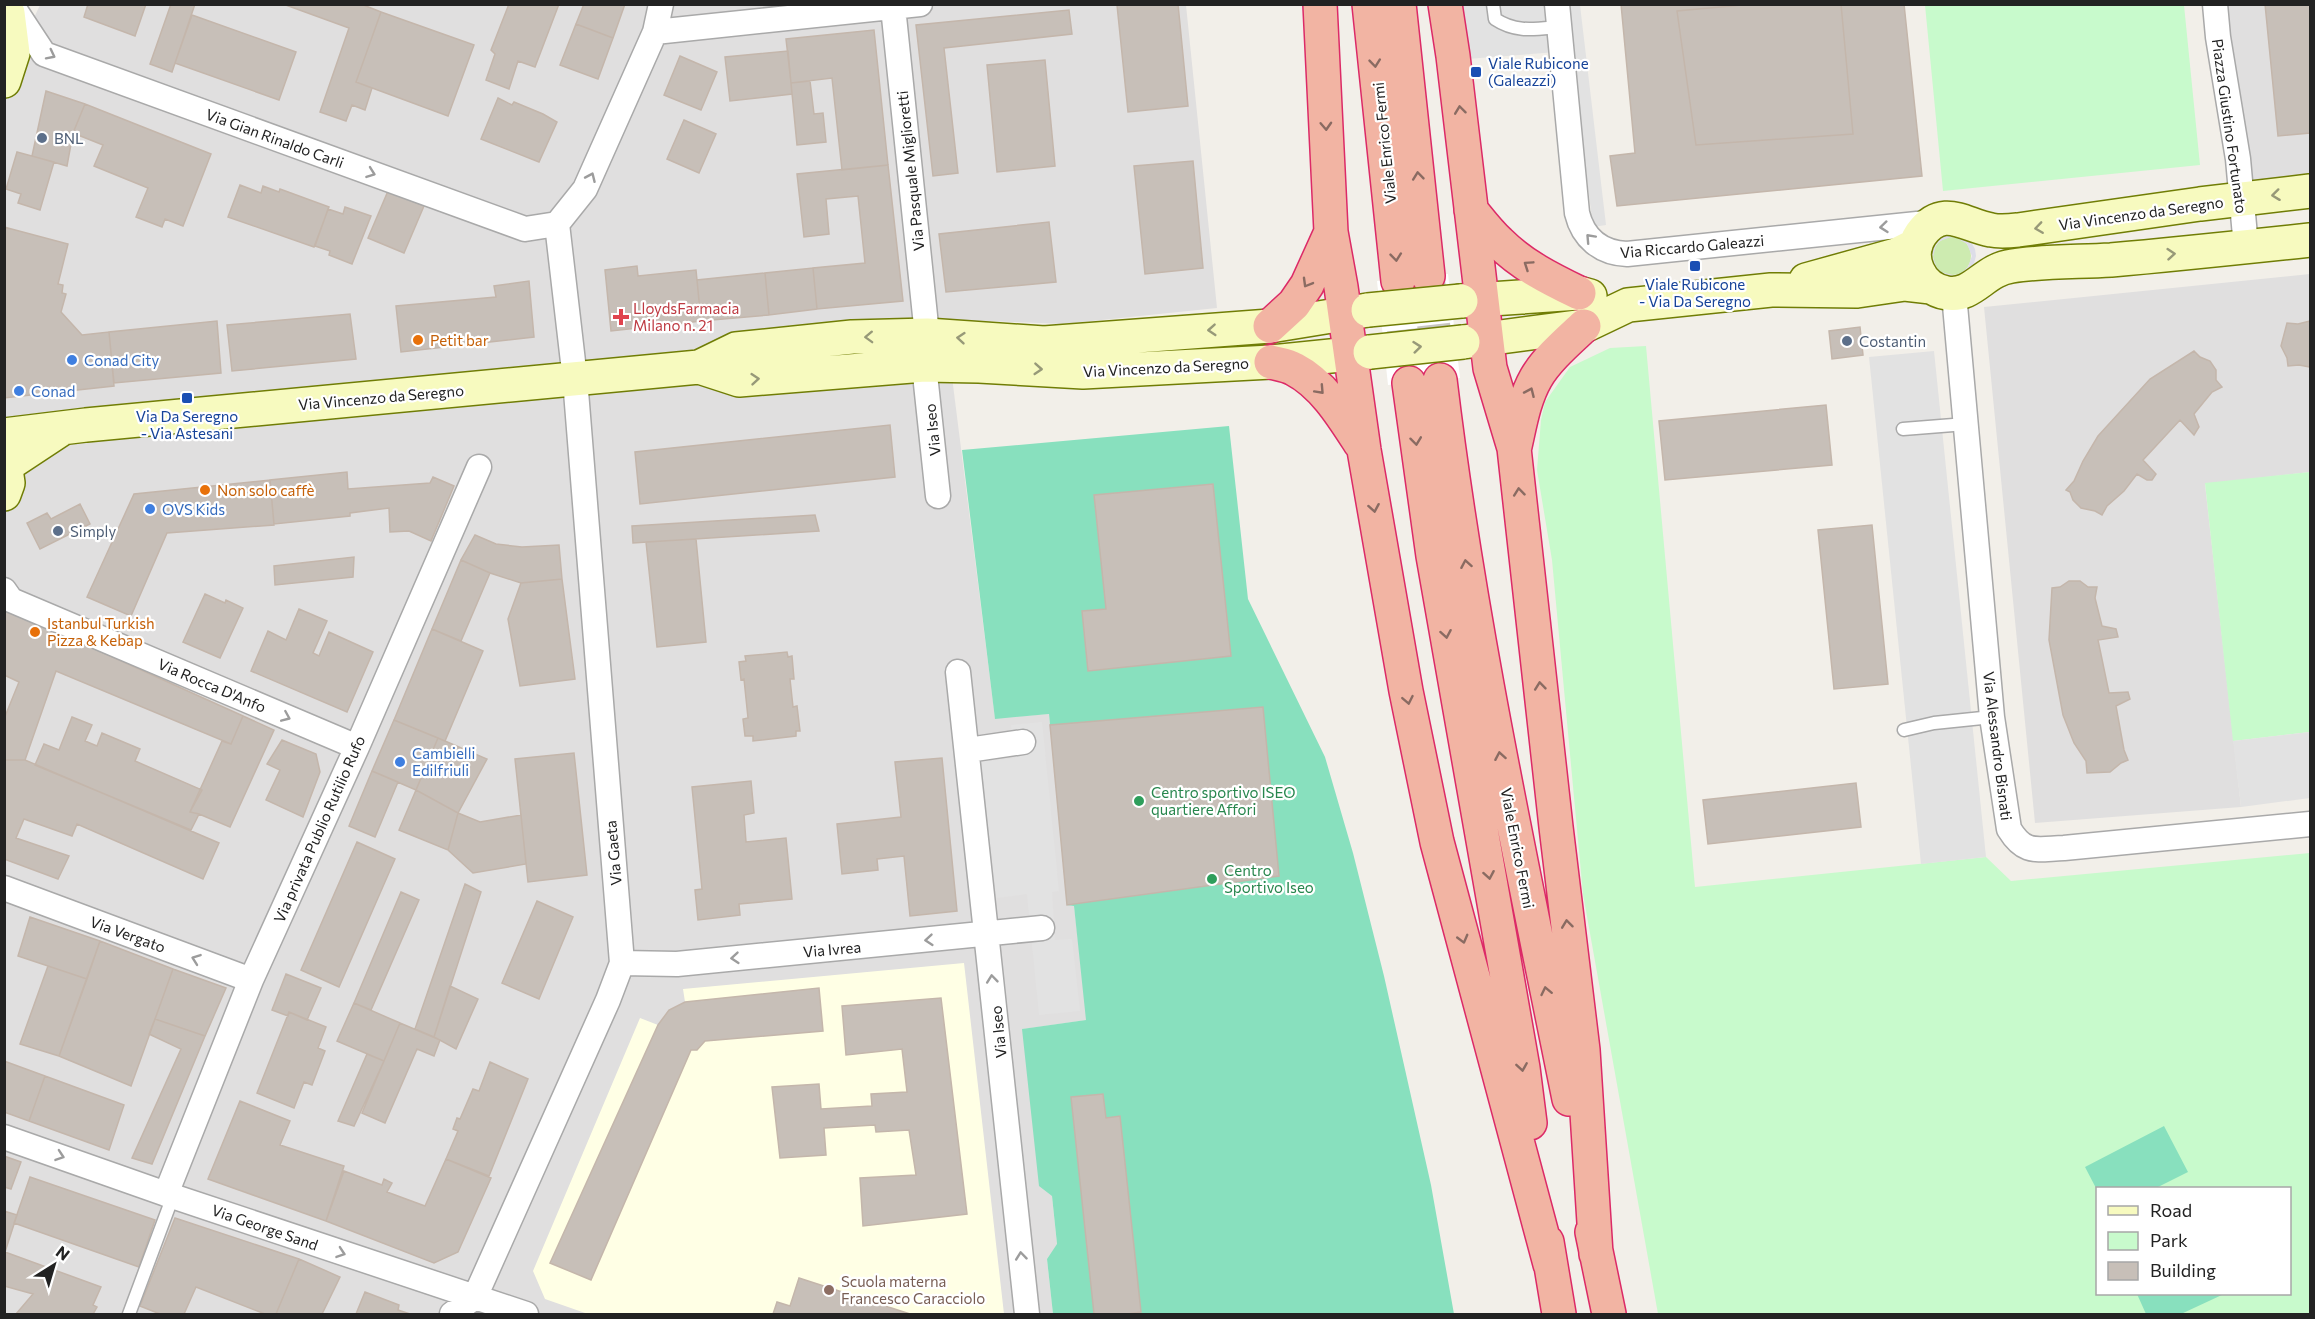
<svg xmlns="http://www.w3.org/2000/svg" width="2315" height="1319" font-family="Commissioner,sans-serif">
  <rect width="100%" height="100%" fill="#f2efe9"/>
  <path fill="#e0dfdf" d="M40 5H1186L1217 308 1063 324 991 321 951 363 5 431V97L15 58Z
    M2219 5H2310V191L2242 199Z
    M2310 274V472L2205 484 2241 807 2035 823 1984 307Z
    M951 369 995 718 1049 714 1068 905H1074L1087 1020 1023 1029 1052 1196 1057 1245 1047 1259 1053 1314H5L4 480 65 428 605 377Z"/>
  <path fill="#ffffe5" d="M964 963 1004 1314H588L545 1299 533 1271 640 1018 658 1025 669 1010 685 1002 683 989Z"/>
  <path fill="#cdebb0" d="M1933 256a19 19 0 1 1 38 0a19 19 0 1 1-38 0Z"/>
  <path fill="#c8facc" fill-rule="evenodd" d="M1925 5H2184L2200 165 1943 191Z
    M1646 346 1695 887 1986 857 2011 881 2310 853V1314H1658L1583 894 1552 560 1537 470 1541 420 1545 402 1570 367 1610 348ZM2098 1188H2290V1294H2098Z
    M2310 472V732L2233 741 2205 483Z"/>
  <path fill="#88e0be" d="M1229 426 1248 599 1325 757 1353 853 1384 976 1431 1185 1454 1314H1053L1047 1259 1057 1244 1052 1196 1039 1186 1022 1029 1086 1020 1074 906 1067 905 1049 714 995 719 962 450Z
    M2164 1126 2188 1172 2156 1188H2098L2097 1190 2085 1167Z
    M2137 1294H2224L2181 1314H2146Z"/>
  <path fill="#e2e2e2" d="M1459 5H1580L1606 225 1593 227 1571 51 1467 59Z
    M1934 351 1986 857 1921 864 1869 357Z
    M1042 722 1059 891 1052 892 1055 940 1072 939 1080 1011 1039 1015 1027 894 996 898 981 762 1015 758 1011 725Z
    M2310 732V798L2241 807 2233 741Z"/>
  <path fill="#dddde8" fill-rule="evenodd" d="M1946 233 1969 239 1975 249 1976 256 1973 267 1954 280 1933 271 1930 248 1932 243ZM1951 237 1957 238 1967 244 1972 256 1968 267 1959 275H1953L1941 272 1937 268 1933 257 1936 245 1940 241Z"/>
  <path fill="#fff" d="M1448 274 1460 378 1388 385 1377 281Z"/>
  <path fill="#c7bfb8" stroke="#c4b6ab" stroke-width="1.5" d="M88 4H146L135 36 84 17Z
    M171 4H195L172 72 150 64Z
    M283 4H361L381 12 356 82 372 88 365 110 352 105 346 121 320 112 349 28Z
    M509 4H559L535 67 518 61 509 89 486 80 495 54 491 50Z
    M584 4H625L613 38 576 24Z
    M1178 4 1188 106 1128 112 1117 5Z
    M1621 4H1753L1677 11 1696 145 1853 134 1841 4H1904L1922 176 1617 206 1610 156 1635 153Z
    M1621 4H1904L1922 176 1617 206 1610 156 1635 153Z
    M2265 4H2310V133L2278 136Z
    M1069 10 1072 34 944 48 958 173 933 176 916 25Z
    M381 12 474 45 448 116 356 82Z
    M192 15 296 52 279 100 175 63Z
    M576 24 613 38 598 79 560 65Z
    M874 30 888 165 842 170 832 78 791 83 786 39Z
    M788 51 792 94 730 101 725 57Z
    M680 56 717 72 701 110 664 95Z
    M1045 60 1055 166 997 172 987 65Z
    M810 81 814 114 823 113 826 142 797 145 791 83Z
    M46 91 85 104 73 133 67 166 32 156Z
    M498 98 512 105 514 102 543 114 557 122 539 162 481 139Z
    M85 104 211 154 183 226 165 219 162 227 136 217 148 188 94 166 103 145 73 133Z
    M684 120 716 134 699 173 667 159Z
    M17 152 54 162 40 210 18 203 21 194 6 189Z
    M1193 161 1203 268 1145 274 1134 166Z
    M888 165 903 301 817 309 813 268 865 263 858 196 826 199 829 234 804 237 797 174Z
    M240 185 261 193 263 186 279 192 280 189 329 207 314 247 228 217Z
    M388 191 424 206 404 253 368 238Z
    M345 207 371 216 352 264 329 255 330 251 315 246 328 209 343 214Z
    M1049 222 1056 282 946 292 939 234Z
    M4 227 68 244 58 284 63 285 62 293 66 294 61 312 82 335 109 332 114 386 4 398Z
    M637 266 638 276 696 270 701 321 611 331 605 270Z
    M813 268 817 309 769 315 765 273Z
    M765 273 769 315 701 321 697 280Z
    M529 281 534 337 401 352 396 306 496 297 494 286Z
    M350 314 356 359 232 371 227 325Z
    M217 321 221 373 114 383 109 332Z
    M2310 321V367L2299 365 2288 366 2287 358 2281 346 2287 323 2298 324Z
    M1860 327 1863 355 1832 359 1829 331Z
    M2194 351 2200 357 2210 361 2216 370V380L2222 387 2212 392 2194 414 2199 427 2194 435 2180 420 2143 460 2156 474 2152 480H2147L2137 474 2124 491 2107 506 2102 515 2095 511 2081 508 2073 500 2070 492 2066 490 2074 481 2083 461 2098 436 2150 379Z
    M1826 405 1832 465 1665 480 1659 421Z
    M890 425 895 477 640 504 635 452Z
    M347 472 348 489 430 483 433 477 454 486 431 541 409 531 390 532 389 508 350 513V516L274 524 270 480Z
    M270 480 274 525 167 533 131 616 87 597 134 494Z
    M1213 484 1231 656 1088 671 1082 611 1106 609 1094 495Z
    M80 504 90 524 40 549 27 523 47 513 51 519Z
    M815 515 819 531 633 543 632 526Z
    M1872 525 1888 684 1834 689 1818 530Z
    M475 535 496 544 522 547 559 545 562 579 521 583 490 573 461 560Z
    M696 539 706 642 657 647 646 542Z
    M354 557 353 577 275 585 274 566Z
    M461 560 490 573 461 641 432 629Z
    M562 579 575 679 520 686 508 619 521 583Z
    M2069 581H2080L2088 587H2097L2095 598 2102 626 2116 629 2118 637 2098 640 2109 693 2128 692 2130 699 2116 706 2124 750 2128 760 2121 763 2110 772 2087 773 2086 761 2074 743 2063 715 2049 640 2052 588 2060 587Z
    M205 594 225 603 226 600 243 608 220 658 183 642Z
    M4 608 243 716 231 744 56 671 25 760H4V719L19 682 4 675Z
    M299 609 327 621 313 653 319 656 329 632 373 652 347 712 251 671 268 631 286 640Z
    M432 629 483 651 445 741 394 720Z
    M787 652 788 657 792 656 794 679H790L793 707 797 706 800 731H796V736L753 741V736H745L743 719 748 718 744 679 741 680 739 662 746 661 745 656Z
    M1263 707 1279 876 1067 905 1050 725Z
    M243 716 274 730 230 827 199 814 190 812 222 741 231 744Z
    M72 717 92 725 85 741 97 746 102 733 140 749 135 761 202 790 190 812 199 814 191 830 35 765 44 744 59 750Z
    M394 720 438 738 416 790 372 771Z
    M438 738 487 759 458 813 416 790Z
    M282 740 316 754 320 772 303 817 266 800 280 770 267 764Z
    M574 753 587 875 528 882 515 759Z
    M942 758 957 911 910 916 904 856 877 859 878 870 842 874 837 824 901 817 895 762Z
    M4 760H25L219 843 203 879 77 824 72 836 24 819 16 838 69 856 58 879 4 859Z
    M372 771 398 782 375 837 349 826Z
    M751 781 754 813 744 815 746 842 786 838 792 899 739 904 740 915 698 920 695 890 702 889 692 787Z
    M1856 783 1861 827 1708 844 1703 800Z
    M416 790 458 813 448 850 399 830Z
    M458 813 480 822 521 815 526 864 473 873 448 850Z
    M357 842 395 859 339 987 301 970Z
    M465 884 481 892 434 1037 415 1029Z
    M401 892 419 900 371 1010 354 1003Z
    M537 901 573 917 539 999 502 983Z
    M30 917 100 941 87 979 18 956Z
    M100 941 173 969 131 1086 59 1056Z
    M48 966 87 979 59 1056 20 1044Z
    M173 969 226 988 205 1036 155 1019Z
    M286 974 321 988 307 1020 289 1012 288 1016 272 1010Z
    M450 986 478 999 456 1049 434 1037Z
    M819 988 823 1031 705 1041 697 1050H691L591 1280 550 1263 658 1025 669 1010 685 1002Z
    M941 998 967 1214 863 1226 860 1178 916 1175 909 1130 876 1132 875 1125 824 1128 826 1155 780 1158 772 1087 819 1084 821 1109 872 1106 871 1094 907 1092 902 1049 846 1055 842 1006Z
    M354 1003 400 1023 384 1061 337 1041Z
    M289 1012 326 1027 318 1048 325 1051 312 1085 304 1082 294 1108 257 1093Z
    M155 1019 205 1036 152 1164 132 1158 181 1049 149 1034Z
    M400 1023 440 1040 434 1056 417 1049 385 1123 362 1113Z
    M367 1054 384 1061 354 1126 338 1121Z
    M4 1061 45 1076 29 1121 4 1112Z
    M490 1062 528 1079 489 1176 446 1159 458 1131 453 1129 457 1118 460 1119 473 1089 479 1091Z
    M45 1076 124 1105 109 1150 29 1121Z
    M1103 1094 1106 1118 1120 1116 1141 1312 1127 1314H1094L1071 1097Z
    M240 1101 290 1121 280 1145 344 1166 326 1221 208 1179Z
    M4 1156 21 1162 11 1189 4 1187Z
    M446 1159 491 1178 458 1252 434 1263 326 1221 344 1171 382 1185 384 1179 392 1183 387 1192 425 1206Z
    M30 1177 155 1220 139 1267 14 1223Z
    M4 1211 17 1215 5 1252 101 1287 93 1305 97 1307 93 1314H16L33 1294 4 1286Z
    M175 1218 299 1259 276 1314H265L196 1287 184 1314H160L140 1306Z
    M299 1259 340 1277 322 1314H276Z
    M799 1278 910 1314H773L777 1302 790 1306Z
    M365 1292 399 1305 398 1310 410 1314H356Z"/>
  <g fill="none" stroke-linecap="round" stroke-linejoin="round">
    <path stroke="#c8c6c1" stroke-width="33" stroke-dasharray="33 16" stroke-linecap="butt" d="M1428 276 1440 380
      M1398 281 1409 383"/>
    <defs>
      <path id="service" d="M1493 4 1495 19C1516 33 1535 29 1559 27
        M1903 429 1966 424
        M1904 730 1934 723 1992 717
        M129 1314 173 1196"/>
      <path id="minor" d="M1557 4 1577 213C1583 238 1601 253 1627 254L1917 224 1940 220
        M2215 4 2218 37 2238 159 2246 247
        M893 7 927 335
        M15 10 44 54 525 229 557 224 585 189 655 32 661 4
        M655 32 920 4
        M1954 294 1992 717 2009 829C2025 855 2036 849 2064 848L2310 824
        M924 365 938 496
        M4 590 11 600 357 747
        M958 672 1027 1314
        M968 750 1023 742
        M4 888 251 980
        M622 963 677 964 1042 928
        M4 1137 166 1194 526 1314
        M166 1194 251 980 357 747 479 467
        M452 1314 475 1297 608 1000 622 963 575 379 557 224"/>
      <path id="secondary" d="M4 81 13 53 8 13
        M2310 191 2200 204 2018 230C2009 231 2000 232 1991 230 1964 225 1943 204 1921 234 1905 257 1920 289 1947 293 1974 297 1983 270 2012 266 2044 261 2079 262 2111 260 2178 254 2244 247 2310 240
        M1806 280 1896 255 1916 245
        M1461 301 1579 293 1590 296
        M1463 342 1584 326 1628 305 1771 290 1857 291 1905 284 1931 287
        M699 367 739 380 924 365 979 366 1083 372 1271 362 1370 352
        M4 435 86 425 699 367 736 349 852 337 927 335 1044 343 1270 326 1368 310
        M4 455 8 483 4 494
        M7 465 60 430"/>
      <path id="trunk" d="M1320 4 1331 232 1341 287 1364 450 1406 691 1437 842 1550 1264
        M1369 4 1398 281
        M1399 4 1428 276
        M1445 4 1453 56 1490 368 1514 448 1556 827 1583 1050 1596 1254
        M1471 210C1480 221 1489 233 1499 242 1522 265 1550 279 1579 293
        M1270 326 1294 304 1307 285 1331 232
        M1271 362C1278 364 1287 365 1294 369 1323 384 1342 415 1360 443
        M1440 380C1469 622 1521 860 1569 1099
        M1409 383 1433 556 1523 1068 1530 1123
        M1515 446C1520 424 1524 399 1536 378 1547 359 1567 342 1584 326
        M1592 1232 1609 1314
        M1547 1242 1559 1314"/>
    </defs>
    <use href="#service" stroke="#a9a9a9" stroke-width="15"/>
    <use href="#minor" stroke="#a9a9a9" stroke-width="27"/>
    <use href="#secondary" stroke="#707d05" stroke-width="36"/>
    <use href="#trunk" stroke="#dc2a67" stroke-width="36"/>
    <use href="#service" stroke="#fff" stroke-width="12"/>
    <use href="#minor" stroke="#fff" stroke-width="24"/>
    <use href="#secondary" stroke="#f7fabf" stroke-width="33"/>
    <use href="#trunk" stroke="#f2b4a3" stroke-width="33"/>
    <defs>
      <path id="secondary-bridge" d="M1368 310 1461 301
        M1370 352 1463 342"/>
    </defs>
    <use href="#secondary-bridge" stroke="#707d05" stroke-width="36" stroke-linecap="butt"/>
    <use href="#secondary-bridge" stroke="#f7fabf" stroke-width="33"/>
  </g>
  <defs><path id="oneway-chevron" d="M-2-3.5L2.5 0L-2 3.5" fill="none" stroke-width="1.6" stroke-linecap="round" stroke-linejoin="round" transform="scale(1.5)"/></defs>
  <g stroke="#9c9c9c">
    <use href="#oneway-chevron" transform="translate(51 55) rotate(27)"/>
    <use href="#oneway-chevron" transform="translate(371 173) rotate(20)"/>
    <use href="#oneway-chevron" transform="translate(591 177) rotate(-66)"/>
    <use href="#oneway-chevron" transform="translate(1884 227) rotate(174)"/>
    <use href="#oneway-chevron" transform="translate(1590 238) rotate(-133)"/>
    <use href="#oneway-chevron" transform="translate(286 717) rotate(23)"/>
    <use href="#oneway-chevron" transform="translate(929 940) rotate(175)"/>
    <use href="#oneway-chevron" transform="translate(735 958) rotate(175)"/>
    <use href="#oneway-chevron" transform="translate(196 959) rotate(-160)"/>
    <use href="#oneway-chevron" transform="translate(992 979) rotate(-96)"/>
    <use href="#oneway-chevron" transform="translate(60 1156) rotate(19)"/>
    <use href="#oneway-chevron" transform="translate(341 1253) rotate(19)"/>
    <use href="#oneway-chevron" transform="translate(1021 1256) rotate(-96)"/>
  </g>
  <g stroke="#8a6b62">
    <use href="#oneway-chevron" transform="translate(1375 63) rotate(84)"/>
    <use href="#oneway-chevron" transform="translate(1460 110) rotate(-97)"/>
    <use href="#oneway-chevron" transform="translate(1326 126) rotate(87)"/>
    <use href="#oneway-chevron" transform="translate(1418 176) rotate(-96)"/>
    <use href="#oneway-chevron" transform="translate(1396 257) rotate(84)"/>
    <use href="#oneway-chevron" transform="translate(1528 265) rotate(-146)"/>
    <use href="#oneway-chevron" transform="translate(1307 283) rotate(120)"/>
    <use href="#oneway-chevron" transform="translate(1320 390) rotate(47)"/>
    <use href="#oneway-chevron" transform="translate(1530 392) rotate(-66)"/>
    <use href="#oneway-chevron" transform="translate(1416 441) rotate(83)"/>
    <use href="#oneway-chevron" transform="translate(1519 492) rotate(-96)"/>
    <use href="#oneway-chevron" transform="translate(1374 508) rotate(80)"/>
    <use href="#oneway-chevron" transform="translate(1466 564) rotate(-100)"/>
    <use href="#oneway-chevron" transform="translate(1446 634) rotate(80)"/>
    <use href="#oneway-chevron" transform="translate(1540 686) rotate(-96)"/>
    <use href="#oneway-chevron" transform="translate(1408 700) rotate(79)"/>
    <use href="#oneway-chevron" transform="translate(1500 756) rotate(-100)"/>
    <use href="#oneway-chevron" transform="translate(1489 875) rotate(80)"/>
    <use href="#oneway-chevron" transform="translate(1567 924) rotate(-97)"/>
    <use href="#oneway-chevron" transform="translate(1463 939) rotate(75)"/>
    <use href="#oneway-chevron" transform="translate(1546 991) rotate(-102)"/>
    <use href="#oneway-chevron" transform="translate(1522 1067) rotate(81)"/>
  </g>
  <g stroke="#979978">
    <use href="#oneway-chevron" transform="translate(2276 195) rotate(173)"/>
    <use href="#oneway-chevron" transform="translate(2039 228) rotate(172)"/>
    <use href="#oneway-chevron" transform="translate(2171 254) rotate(-5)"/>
    <use href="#oneway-chevron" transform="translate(1212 330) rotate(176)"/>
    <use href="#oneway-chevron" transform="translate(869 337) rotate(178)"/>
    <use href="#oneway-chevron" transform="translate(961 338) rotate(-175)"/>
    <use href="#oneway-chevron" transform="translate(1417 347) rotate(-6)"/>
    <use href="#oneway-chevron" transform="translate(1038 369) rotate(4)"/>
    <use href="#oneway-chevron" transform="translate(755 379) rotate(-5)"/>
  </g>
  <g fill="#1a4fb4" stroke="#fff" stroke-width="2">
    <rect x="1470" y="66" width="12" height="12" rx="3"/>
    <rect x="1689" y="260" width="12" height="12" rx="3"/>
    <rect x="181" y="392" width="12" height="12" rx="3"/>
  </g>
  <g fill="#5c6f8a" stroke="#fff" stroke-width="2">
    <circle cx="42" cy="138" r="6"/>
    <circle cx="1847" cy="341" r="6"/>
    <circle cx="58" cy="531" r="6"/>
  </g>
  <path fill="#e0444e" stroke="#fff" stroke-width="2" d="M618 308h6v6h6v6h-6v6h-6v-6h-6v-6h6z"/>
  <g fill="#e8710a" stroke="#fff" stroke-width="2">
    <circle cx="418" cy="340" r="6"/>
    <circle cx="205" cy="490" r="6"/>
    <circle cx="35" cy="632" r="6"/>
  </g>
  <g fill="#3f7fe0" stroke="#fff" stroke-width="2">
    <circle cx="72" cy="360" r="6"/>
    <circle cx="19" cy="391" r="6"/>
    <circle cx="150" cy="509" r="6"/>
    <circle cx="400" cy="762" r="6"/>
  </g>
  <g fill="#2e9e5b" stroke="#fff" stroke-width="2">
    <circle cx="1139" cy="801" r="6"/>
    <circle cx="1212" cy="879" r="6"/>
  </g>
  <circle fill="#8d6e63" stroke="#fff" stroke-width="2" cx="829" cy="1290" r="6"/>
  <g text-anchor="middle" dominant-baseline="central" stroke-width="4.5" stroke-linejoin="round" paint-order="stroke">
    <g font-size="15" fill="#164399" stroke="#fff">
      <text x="1488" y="63" text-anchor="start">Viale Rubicone<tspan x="1488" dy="17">(Galeazzi)</tspan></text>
      <text x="1695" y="284">Viale Rubicone<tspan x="1695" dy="17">- Via Da Seregno</tspan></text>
      <text x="187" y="416">Via Da Seregno<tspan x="187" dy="17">- Via Astesani</tspan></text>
    </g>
    <g font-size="15" fill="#222" stroke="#fff">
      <text transform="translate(2230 126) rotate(82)">Piazza Giustino Fortunato</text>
      <text transform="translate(275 138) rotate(20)">Via Gian Rinaldo Carli</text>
      <text transform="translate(1384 143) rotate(-96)">Viale Enrico Fermi</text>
      <text transform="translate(910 171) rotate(-96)">Via Pasquale Miglioretti</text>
      <text transform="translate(2141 213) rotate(-8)">Via Vincenzo da Seregno</text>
      <text transform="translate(1692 246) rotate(-5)">Via Riccardo Galeazzi</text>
      <text transform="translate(1166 367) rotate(-3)">Via Vincenzo da Seregno</text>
      <text transform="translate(381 397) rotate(-5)">Via Vincenzo da Seregno</text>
      <text transform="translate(932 430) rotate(-96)">Via Iseo</text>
      <text transform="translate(212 685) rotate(23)">Via Rocca D'Anfo</text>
      <text transform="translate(1998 746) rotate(83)">Via Alessandro Bisnati</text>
      <text transform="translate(319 829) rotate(-66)">Via privata Publio Rutilio Rufo</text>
      <text transform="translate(1518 848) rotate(79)">Viale Enrico Fermi</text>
      <text transform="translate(613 853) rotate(-95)">Via Gaeta</text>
      <text transform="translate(128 934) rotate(20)">Via Vergato</text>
      <text transform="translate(832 949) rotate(-5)">Via Ivrea</text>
      <text transform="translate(998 1032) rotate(-96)">Via Iseo</text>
      <text transform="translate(265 1227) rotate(19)">Via George Sand</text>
    </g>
    <g font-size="15" fill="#4e5e75" stroke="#fff" text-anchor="start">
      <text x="54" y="138">BNL</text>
      <text x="1859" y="341">Costantin</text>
      <text x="70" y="531">Simply</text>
    </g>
    <g font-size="15" fill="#be3a42" stroke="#fff" text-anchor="start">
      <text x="633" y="308">LloydsFarmacia<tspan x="633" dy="17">Milano n. 21</tspan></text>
    </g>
    <g font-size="15" fill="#c56008" stroke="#fff" text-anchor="start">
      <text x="430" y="340">Petit bar</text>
      <text x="217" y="490">Non solo caffè</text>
      <text x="47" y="623">Istanbul Turkish<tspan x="47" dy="17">Pizza &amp; Kebap</tspan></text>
    </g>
    <g font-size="15" fill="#366cbe" stroke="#fff" text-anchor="start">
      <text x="84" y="360">Conad City</text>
      <text x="31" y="391">Conad</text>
      <text x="162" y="509">OVS Kids</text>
      <text x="412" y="753">Cambielli<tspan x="412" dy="17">Edilfriuli</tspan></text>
    </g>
    <g font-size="15" fill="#27864d" stroke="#fff" text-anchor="start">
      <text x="1151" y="792">Centro sportivo ISEO<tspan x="1151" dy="17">quartiere Affori</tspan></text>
      <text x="1224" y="870">Centro<tspan x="1224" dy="17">Sportivo Iseo</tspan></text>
    </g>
    <g font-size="15" fill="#785e54" stroke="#fff" text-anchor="start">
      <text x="841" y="1281">Scuola materna<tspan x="841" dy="17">Francesco Caracciolo</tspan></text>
    </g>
  </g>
  <rect width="2315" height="1319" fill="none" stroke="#222222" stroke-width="12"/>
  <rect x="2096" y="1187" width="195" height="108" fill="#ffffff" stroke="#a7a7a7" stroke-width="1.5"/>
  <rect x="2108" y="1206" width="30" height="9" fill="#f7fabf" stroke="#a7a7a7" stroke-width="1.5"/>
  <text x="2150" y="1217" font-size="18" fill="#222222">Road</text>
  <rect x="2108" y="1232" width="30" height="18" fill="#c8facc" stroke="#a7a7a7" stroke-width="1.5"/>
  <text x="2150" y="1247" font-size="18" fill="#222222">Park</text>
  <rect x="2108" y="1262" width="30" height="18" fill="#c7bfb8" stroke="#a7a7a7" stroke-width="1.5"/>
  <text x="2150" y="1277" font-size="18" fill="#222222">Building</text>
  <g transform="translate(54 1265) rotate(37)" stroke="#ffffff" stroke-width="4.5" paint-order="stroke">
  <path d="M0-4.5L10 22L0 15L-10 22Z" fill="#222222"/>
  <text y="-9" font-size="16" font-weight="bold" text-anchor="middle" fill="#222222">N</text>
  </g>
</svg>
